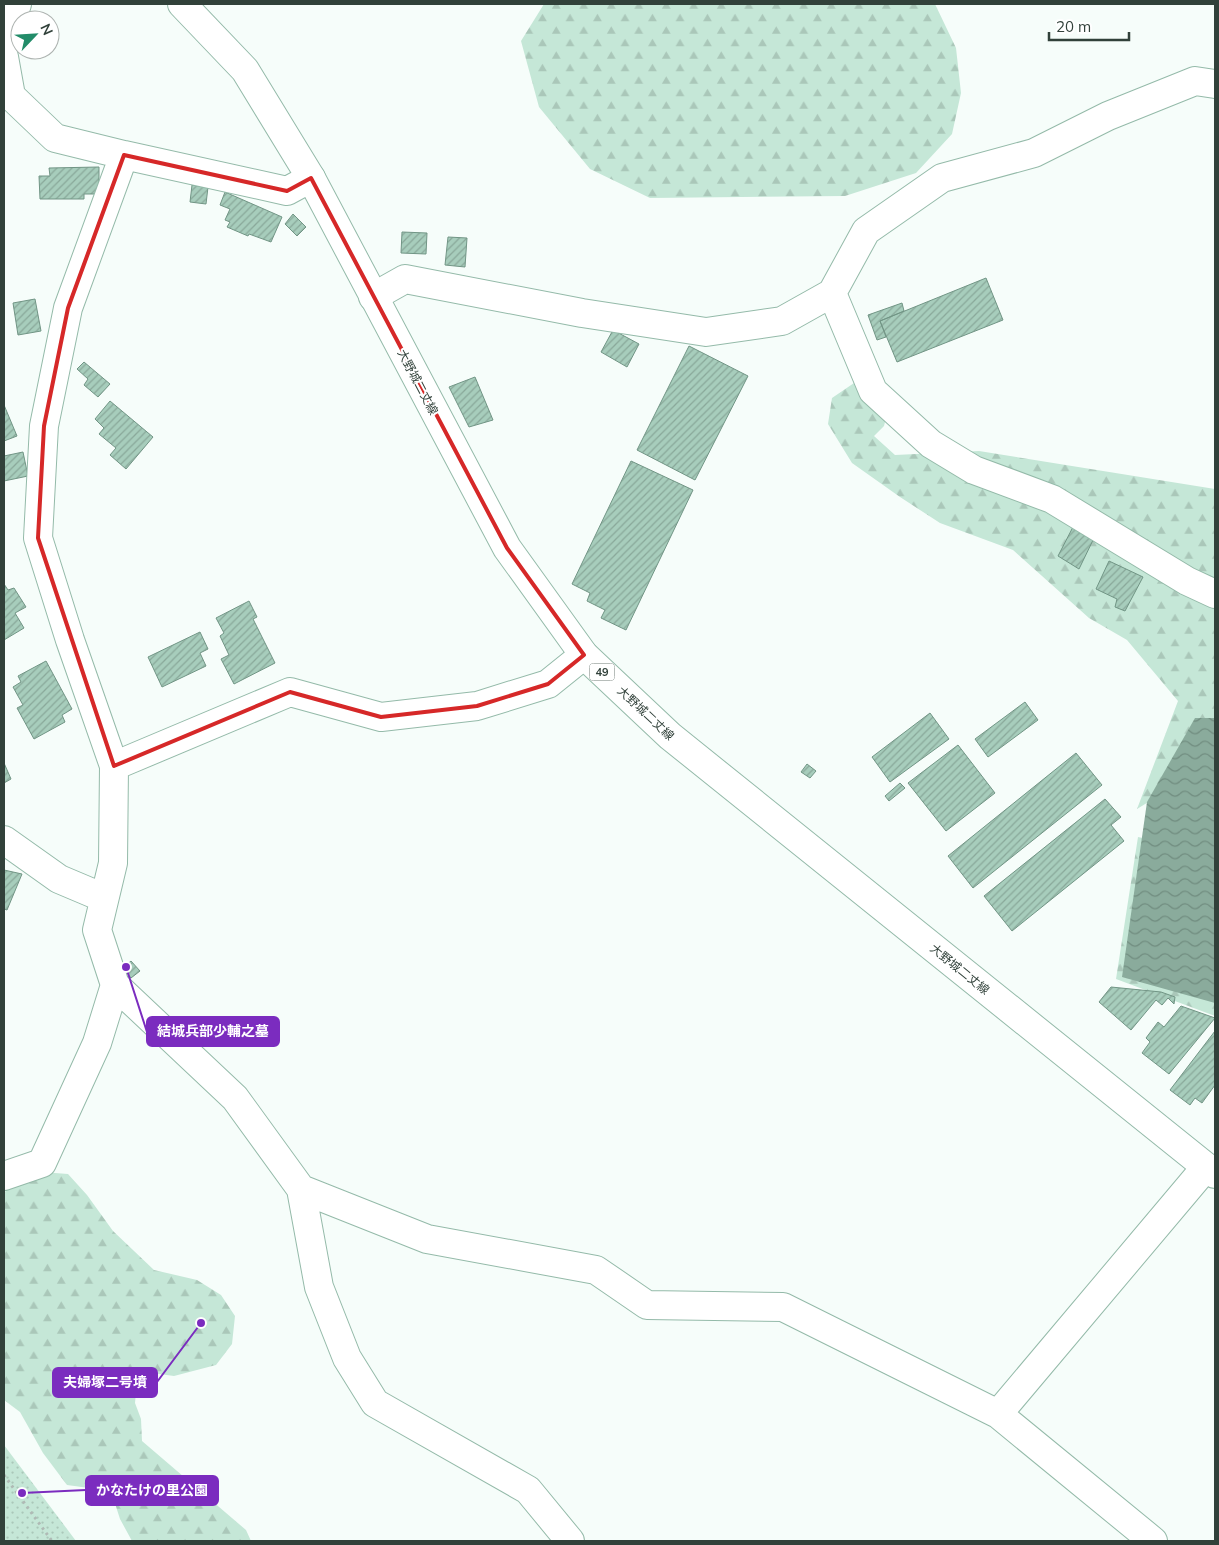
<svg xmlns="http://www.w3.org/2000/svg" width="1219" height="1545" font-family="Mulish,'Noto Sans JP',sans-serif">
  <defs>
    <pattern id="forest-firs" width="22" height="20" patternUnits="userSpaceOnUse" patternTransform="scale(1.25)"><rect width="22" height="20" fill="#c5e7d7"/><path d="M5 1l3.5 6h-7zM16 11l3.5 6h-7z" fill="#aac7b9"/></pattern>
    <pattern id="park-dots" width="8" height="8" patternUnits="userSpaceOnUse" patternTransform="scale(1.25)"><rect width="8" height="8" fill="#c5e7d7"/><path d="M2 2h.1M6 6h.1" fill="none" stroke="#aac7b9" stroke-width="1.8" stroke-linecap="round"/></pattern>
    <pattern id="water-waves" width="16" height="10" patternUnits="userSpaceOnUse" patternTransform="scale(1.25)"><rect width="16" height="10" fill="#8aab9c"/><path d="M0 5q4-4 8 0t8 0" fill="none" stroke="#718d80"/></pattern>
    <pattern id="building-hatch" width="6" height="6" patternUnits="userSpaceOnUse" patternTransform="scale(1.25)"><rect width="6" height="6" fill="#a7cdbc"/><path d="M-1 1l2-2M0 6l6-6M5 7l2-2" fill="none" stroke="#89a89a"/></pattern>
  </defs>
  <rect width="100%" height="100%" fill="#f6fdfa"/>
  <path fill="url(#forest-firs)" d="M544 4H935L956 48 961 93 952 134 916 173 845 196 650 198 590 169 539 107 521 41Z
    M857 381 891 398 884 426 874 436 895 455 979 451 1215 489V728L1163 793 1137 809 1178 701 1127 640 1089 618 1013 550 940 523 900 497 852 463 828 424 832 398Z
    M1138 837 1157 841 1215 956V1016L1116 979Z
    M42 1172 68 1174 87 1195 113 1231 154 1270 197 1280 221 1295 235 1316 232 1344 216 1365 174 1376 152 1373 137 1382 135 1403 141 1419 142 1441 246 1530 251 1541H132L120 1519 111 1491 67 1485 43 1453 20 1412 4 1400V1193L15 1181Z"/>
  <path fill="url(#park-dots)" d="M4 1445 76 1541H4Z"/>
  <path fill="url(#water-waves)" d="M1195 718H1215V1003L1122 977 1147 802Z"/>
  <path fill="url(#building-hatch)" stroke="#719585" d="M99 167V194H84V199H40L39 176H50L49 168Z
    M192 185 208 187 206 204 190 202Z
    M225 192 282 217 271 242 249 234 248 236 227 227 230 222 225 220 230 209 220 205Z
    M293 214 306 227 297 236 285 224Z
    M402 232 427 233 426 254 401 253Z
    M448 237 467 238 465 267 445 265Z
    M986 278 1003 320 897 362 880 321Z
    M35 299 41 331 18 335 13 303Z
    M902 303 904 311 880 321 886 337 877 340 868 315Z
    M613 330 639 344 627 367 601 352Z
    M689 346 748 376 695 480 637 450Z
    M84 362 110 384 98 397 84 385 88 379 77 369Z
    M475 377 493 420 469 427 449 387Z
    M110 401 153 437 126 469 110 455 116 448 99 434 104 428 95 419Z
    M4 405 17 436 4 441Z
    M23 452 28 476 4 481V456Z
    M631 461 693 490 626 630 601 618 605 610 587 601 590 593 572 584Z
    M1074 525 1095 536 1079 569 1058 556Z
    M1109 561 1143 577 1125 611 1115 607 1117 599 1096 589Z
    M4 584 8 590 14 588 26 607 15 613 24 628 4 640Z
    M249 601 257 617 253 619 275 663 234 684 221 659 229 655 220 636 224 633 216 618Z
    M200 632 208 649 200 653 206 666 162 687 148 657Z
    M46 661 72 709 62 715 65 722 34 739 17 708 23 705 13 687 21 682 18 676Z
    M1025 702 1038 720 988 757 975 739Z
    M930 713 949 739 890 782 872 757Z
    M958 745 995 793 946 831 908 783Z
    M1076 753 1102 785 973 888 948 856Z
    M4 763 11 779 4 783Z
    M807 764 816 771 810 778 801 772Z
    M900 783 905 788 889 801 885 796Z
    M1105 799 1121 817 1111 825 1124 841 1012 931 984 896Z
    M4 870 22 874 7 910 4 909Z
    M131 961 140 971 131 978 123 968Z
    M1111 987 1161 992 1175 997 1174 1004 1168 998 1162 1005 1156 1000 1131 1030 1099 1002Z
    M1181 1006 1215 1018 1169 1074 1142 1053 1150 1042 1146 1038 1158 1022 1164 1027Z
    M1215 1031V1085L1202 1103 1195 1098 1190 1105 1170 1090Z"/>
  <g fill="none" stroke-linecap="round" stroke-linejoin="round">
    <defs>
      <path id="street" d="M4 41 17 4
        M4 57 11 96 55 138 124 155 68 308 44 426 38 538 70 640 114 766 113 863 97 930 115 985 235 1098 301 1189 319 1287 347 1358 375 1403 528 1490 570 1541
        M124 155 287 191 311 178
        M832 293 873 391 931 444 974 470 1052 499 1187 581 1215 594
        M373 297 405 279 582 313 706 332 782 321 832 293 866 231 942 178 1034 153 1108 116 1195 81 1215 84
        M114 766 290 692 381 717 477 706 548 684 584 655
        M4 840 59 879 104 898
        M4 1176 42 1163 97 1043 115 985
        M301 1189 427 1239 596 1270 647 1305 783 1307 998 1414 1153 1541
        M998 1414 1206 1167"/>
      <path id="primary" d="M182 4 245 70 311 178 507 548 584 655 670 736 1215 1174"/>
    </defs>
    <use href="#street" stroke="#94baa9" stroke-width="30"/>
    <use href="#primary" stroke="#94baa9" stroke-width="30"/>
    <path stroke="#afbab5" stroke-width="3" stroke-dasharray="2.5 4" stroke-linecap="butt" d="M4 1475 52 1541"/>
    <use href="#street" stroke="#fff" stroke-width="28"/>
    <use href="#primary" stroke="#fff" stroke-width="28"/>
  </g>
  <path fill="none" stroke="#d62828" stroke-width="4" stroke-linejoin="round" d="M124 155 287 191 311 178 507 548 584 655 548 684 477 706 381 717 290 692 114 766 38 538 44 426 68 308Z"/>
  <g text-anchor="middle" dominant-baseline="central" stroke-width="4" stroke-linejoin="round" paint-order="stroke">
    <rect fill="#fff" stroke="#6f7a75" stroke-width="1" x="589.5" y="663.5" width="25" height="17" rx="4"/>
    <g font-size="11" font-weight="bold" fill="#31413a">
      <text x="602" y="672">49</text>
    </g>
    <g font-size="12" fill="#31413a" stroke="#fff">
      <text transform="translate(418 382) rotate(62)">大野城二丈線</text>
      <text transform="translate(646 713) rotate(43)">大野城二丈線</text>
      <text transform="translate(960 969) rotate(39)">大野城二丈線</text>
    </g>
  </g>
  <path fill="none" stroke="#7b2cbf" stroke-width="2" d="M126 967L147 1032M201 1323L157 1382M22 1493L86 1490"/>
  <g fill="#7b2cbf" stroke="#fff" stroke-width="2">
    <circle cx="126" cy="967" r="5"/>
    <circle cx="201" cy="1323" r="5"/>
    <circle cx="22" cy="1493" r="5"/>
  </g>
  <g fill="#7b2cbf" stroke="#7b2cbf" stroke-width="2">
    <rect x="147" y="1017" width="132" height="29" rx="5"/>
    <rect x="53" y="1368" width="104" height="29" rx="5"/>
    <rect x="86" y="1476" width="132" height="29" rx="5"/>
  </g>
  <g font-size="14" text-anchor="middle" font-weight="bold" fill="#fff">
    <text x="213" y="1036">結城兵部少輔之墓</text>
    <text x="105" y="1387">夫婦塚二号墳</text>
    <text x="152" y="1495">かなたけの里公園</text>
  </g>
  <rect width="1219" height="1545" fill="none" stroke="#31413a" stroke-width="10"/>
  <g transform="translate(35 35) rotate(65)"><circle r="24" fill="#ffffff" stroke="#adb3b0"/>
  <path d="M0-4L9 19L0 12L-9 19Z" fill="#228c69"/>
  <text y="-8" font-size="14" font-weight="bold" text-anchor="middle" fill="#31413a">N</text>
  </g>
  <path d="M1049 32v8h80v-8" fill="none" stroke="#31413a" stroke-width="2.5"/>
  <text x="1056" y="32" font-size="15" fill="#31413a" stroke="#ffffff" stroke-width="4" paint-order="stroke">20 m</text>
</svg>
